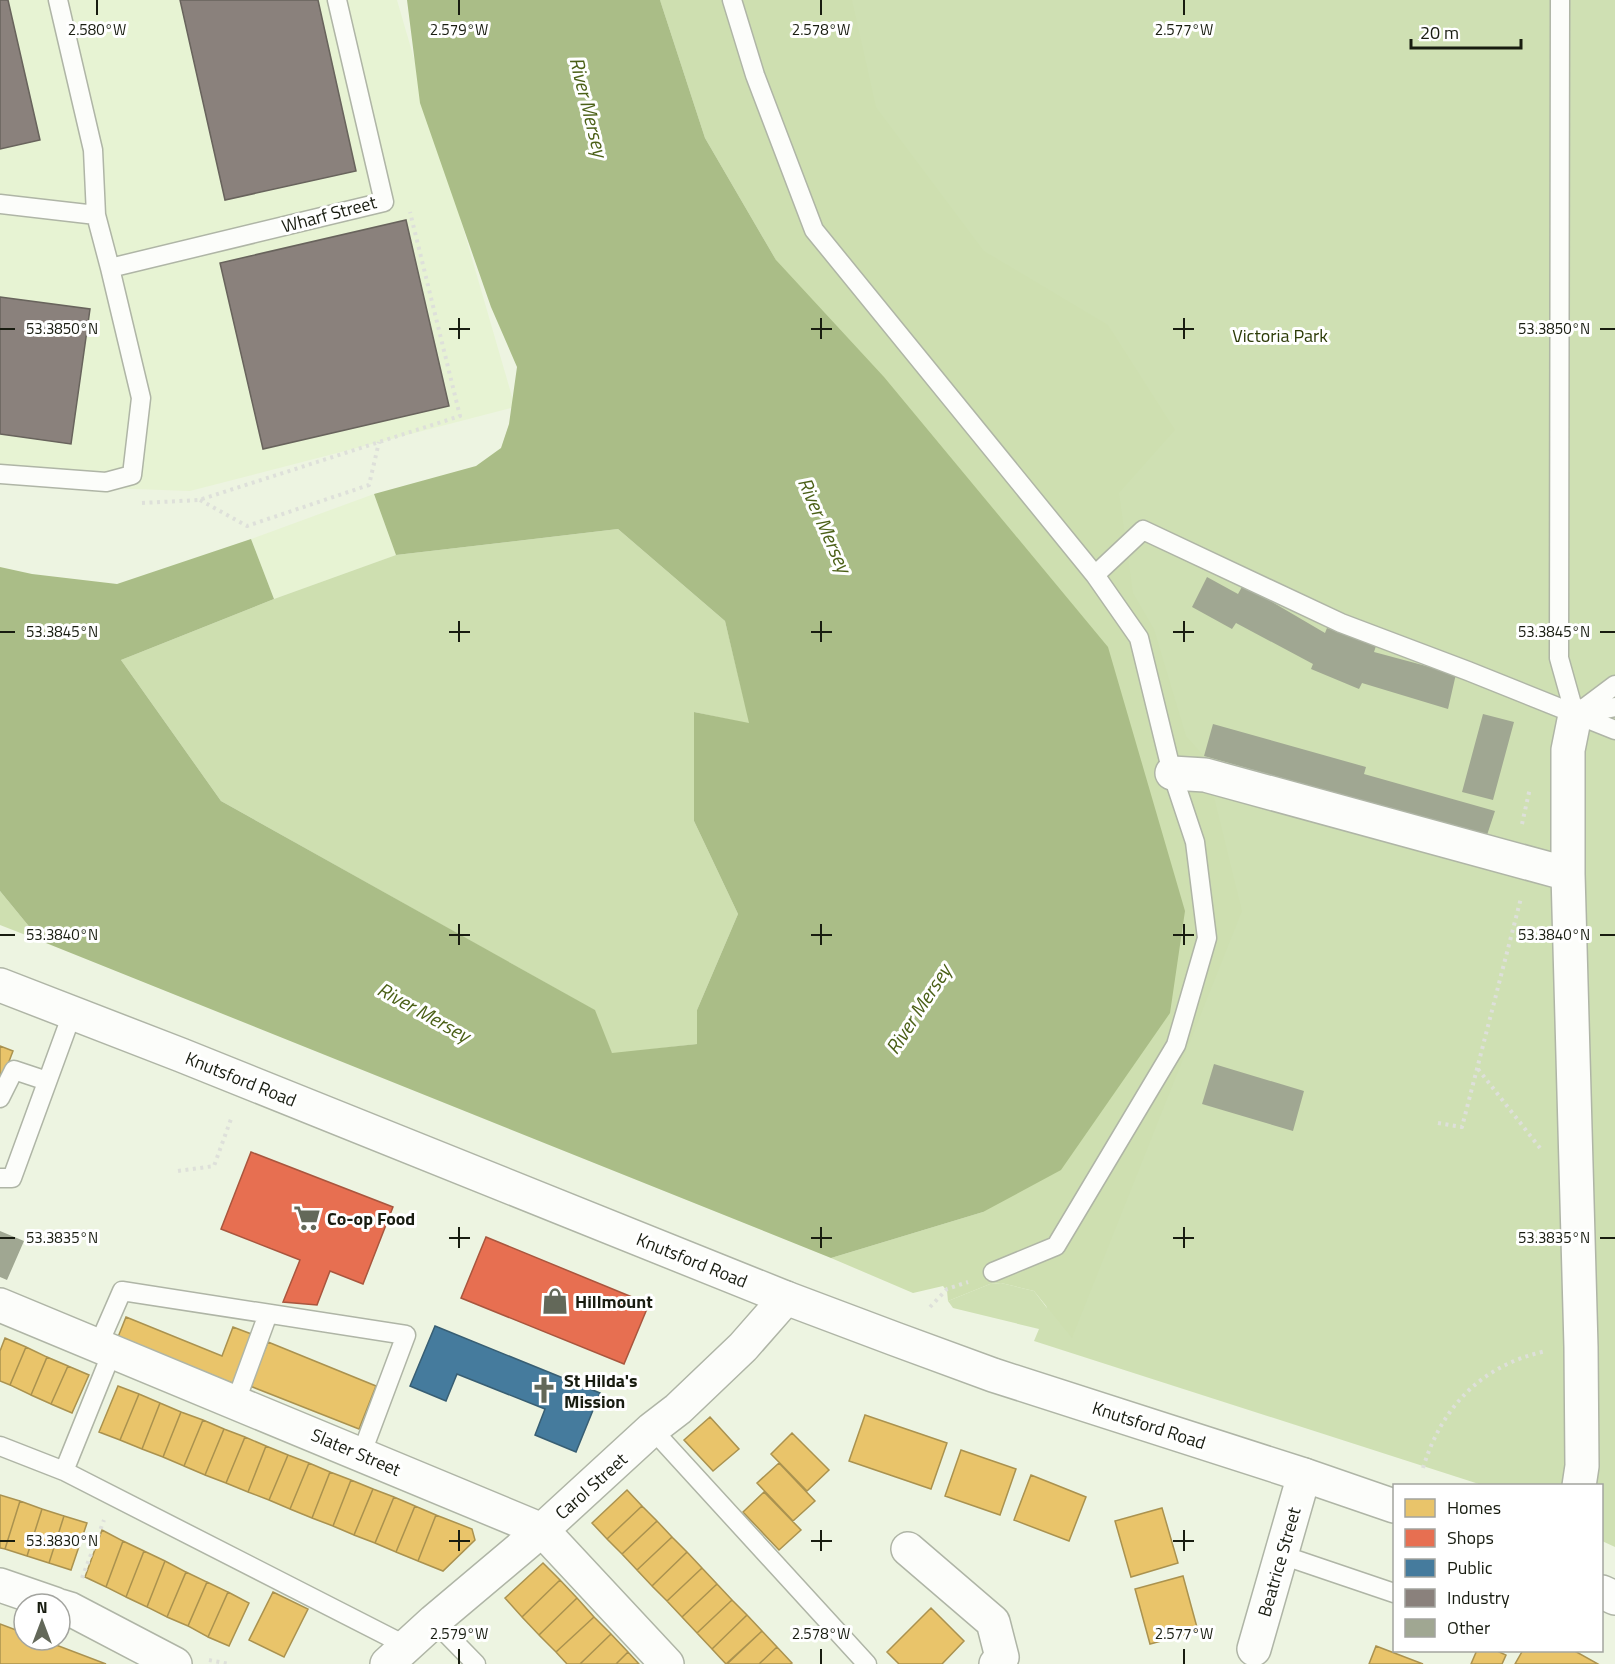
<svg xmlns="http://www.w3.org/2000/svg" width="1615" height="1664" font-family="'Titillium Web',sans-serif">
  <rect width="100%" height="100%" fill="#edf4e1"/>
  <path fill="#e7f3d3" d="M0 0H397L515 407 190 491 49 486 0 482Z
    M374 494 396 555 274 599 251 539Z"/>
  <path fill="#cfe0b3" d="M660 0H1615V1547L1602 1541V1486L1482 1485 1034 1341 1039 1329 953 1308 948 1301 990 1284 1001 1283 1034 1291 1047 1308 776 260Z"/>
  <path fill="#cedfb0" d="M660 0H852L876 107 984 251 1108 325 1175 430 1119 493 1133 593 1154 629 1186 736 1204 756 1242 911 1072 1338 1034 1291 1001 1283 990 1284 948 1301 947 1291 943 1286 913 1293 831 1258 983 1212 1108 647 884 377 776 260 705 138Z
    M618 529 725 621 750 724 694 712V821L738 914 697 1010V1044L612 1054 594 1010 221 801 121 660 274 599 396 555Z
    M0 891 41 941 0 925Z"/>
  <path fill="#aabd87" d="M407 0H660L705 138 776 260 884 377 1108 647 1185 911 1170 1013 1061 1170 983 1212 831 1258 41 941 0 891V567L32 574 117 584 251 539 274 599 121 660 221 801 595 1010 612 1053 697 1044V1010L738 914 694 821V712L749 723 725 621 618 529 396 555 374 494 476 466 501 448 509 424 517 367 491 307 420 103Z"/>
  <path fill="#e9c46a" stroke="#aa924f" stroke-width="1.5" d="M0 1046 13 1051 0 1085Z
    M126 1317 222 1356 233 1327 254 1335 234 1384 118 1337Z
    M5 1338 26 1347 10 1385 0 1381V1351Z
    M268 1342 376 1386 359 1429 250 1386Z
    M26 1347 47 1357 31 1395 10 1385Z
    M47 1357 68 1366 51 1404 31 1395Z
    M68 1366 89 1375 72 1413 51 1404Z
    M118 1386 139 1394 120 1440 99 1432Z
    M139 1394 160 1403 142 1449 120 1440Z
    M160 1403 181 1412 163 1457 142 1449Z
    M181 1412 203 1420 184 1466 163 1457Z
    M865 1415 947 1443 931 1489 849 1461Z
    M710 1417 739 1449 713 1471 684 1440Z
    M203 1420 224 1429 205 1475 184 1466Z
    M224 1429 245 1437 226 1483 205 1475Z
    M792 1433 829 1470 807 1491 771 1454Z
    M245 1437 266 1446 248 1492 226 1483Z
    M266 1446 288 1455 269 1500 248 1492Z
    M961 1450 1016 1469 1000 1515 945 1496Z
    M288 1455 309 1463 290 1509 269 1500Z
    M309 1463 330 1472 312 1518 290 1509Z
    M779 1463 815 1501 793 1521 757 1483Z
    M330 1472 351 1480 333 1526 312 1518Z
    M1031 1475 1086 1497 1069 1541 1014 1520Z
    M351 1480 373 1489 354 1535 333 1526Z
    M373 1489 394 1497 375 1543 354 1535Z
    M627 1490 642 1506 607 1539 592 1523Z
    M764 1492 801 1530 779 1550 743 1512Z
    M0 1495 20 1501 5 1549 0 1548Z
    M394 1497 415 1506 396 1552 375 1543Z
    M20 1501 42 1509 27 1556 5 1549Z
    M415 1506 436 1515 418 1561 396 1552Z
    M642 1506 657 1521 622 1554 607 1539Z
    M1162 1508 1178 1563 1131 1577 1115 1521Z
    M42 1509 64 1516 49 1563 27 1556Z
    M436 1515 472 1529 475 1540 443 1571 418 1561Z
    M64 1516 87 1523 71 1570 49 1563Z
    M657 1521 672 1537 637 1570 622 1554Z
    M102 1530 123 1541 106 1587 85 1577Z
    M672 1537 687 1552 652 1586 637 1570Z
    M123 1541 144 1551 126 1597 106 1587Z
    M144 1551 165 1561 147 1607 126 1597Z
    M687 1552 702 1568 667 1601 652 1586Z
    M165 1561 186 1572 167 1617 147 1607Z
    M543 1563 560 1580 522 1617 505 1598Z
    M702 1568 717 1584 682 1617 667 1601Z
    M186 1572 207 1582 188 1626 167 1617Z
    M1183 1576 1198 1631 1150 1644 1135 1589Z
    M560 1580 577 1598 539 1635 522 1617Z
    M207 1582 228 1592 208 1637 188 1626Z
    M717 1584 732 1600 697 1633 682 1617Z
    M228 1592 249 1603 229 1646 208 1637Z
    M273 1592 308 1609 284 1657 249 1640Z
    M577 1598 594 1617 556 1652 539 1635Z
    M732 1600 747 1615 712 1649 697 1633Z
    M931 1608 964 1641 942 1664H899L887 1652Z
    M747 1615 762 1631 726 1664 712 1649Z
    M594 1617 611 1634 580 1664H567L556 1652Z
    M0 1624 24 1633V1640H43L106 1664H0Z
    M762 1631 777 1647 759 1664H727Z
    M611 1634 628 1652 616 1664H580Z
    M1376 1646 1423 1664H1369Z
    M777 1647 792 1663 790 1664H759Z
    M1477 1650H1495L1506 1655 1502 1664H1471Z
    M1523 1650H1573L1598 1664H1515Z
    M628 1652 639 1664H616Z"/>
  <path fill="#e76f51" stroke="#a9563e" stroke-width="1.5" d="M251 1152 393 1207 363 1284 330 1271 317 1305 283 1302 300 1260 221 1229Z
    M486 1237 649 1304 624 1364 461 1298Z"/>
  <path fill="#457b9d" stroke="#385e73" stroke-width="1.5" d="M435 1326 600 1393 576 1452 535 1435 545 1409 457 1374 446 1401 410 1386Z"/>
  <path fill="#8a817c" stroke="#68635c" stroke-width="1.5" d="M0 0H8L40 140 0 149Z
    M180 0H318L356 171 225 200Z
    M406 220 449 406 263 449 220 263Z
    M0 297 90 309 71 444 0 434Z"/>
  <path fill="#a0a792" d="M1207 577 1238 594 1243 585 1325 633 1327 628 1376 646 1374 652 1456 674 1448 709 1362 683 1359 689 1311 669 1313 664 1236 623 1232 629 1192 607Z
    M1483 714 1514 722 1493 800 1462 792Z
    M1213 724 1366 767 1364 774 1495 811 1487 835 1204 756Z
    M1214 1064 1304 1091 1293 1131 1202 1104Z
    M0 1231 24 1241 7 1280 0 1277Z"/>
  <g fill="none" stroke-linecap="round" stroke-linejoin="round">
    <defs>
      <path id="service" d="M732 0 755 75 814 230 1095 575 1139 638 1172 773 1195 842 1207 938 1176 1045 1056 1246 993 1272
        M1560 0 1559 658 1575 715
        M0 204 96 215 93 150 58 0
        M110 268 384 202 337 0
        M0 474 106 482 132 475 141 398 110 268 96 215
        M1095 575 1143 530 1341 623 1468 671 1615 730
        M1580 714 1615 707
        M1575 715 1615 685
        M0 1098 14 1070 47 1081
        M0 1178H12L72 1014
        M98 1346 122 1291 406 1335 361 1455
        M236 1401 268 1314
        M652 1429 867 1664
        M0 1446 64 1471 407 1646
        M64 1471 112 1352
        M1282 1555 1394 1593
        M434 1621 476 1664"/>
      <path id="minor" d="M1575 715 1568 750V874L1581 1347 1582 1466 1579 1486
        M1172 773 1205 775 1568 874
        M0 1305 542 1530 667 1664
        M908 1549 993 1622 1002 1657 996 1664
        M0 1585 55 1604
        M60 1606 70 1609 175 1664
        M1254 1649 1304 1475
        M387 1664 434 1621 542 1530 652 1429 678 1409 743 1347 786 1298"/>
      <path id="trunk" d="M0 985 181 1055 786 1298 895 1339 993 1375 1304 1475 1394 1506
        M1602 1592 1615 1598"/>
    </defs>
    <use href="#service" stroke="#afb5a6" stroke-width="21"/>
    <use href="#minor" stroke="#afb5a6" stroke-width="36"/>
    <use href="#trunk" stroke="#afb5a6" stroke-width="36"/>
    <path stroke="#dee0da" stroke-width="4" stroke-dasharray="3 4.5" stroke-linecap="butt" d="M200 500 247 526 369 485 379 442
      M142 503 199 500 460 416 410 212
      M1522 824 1530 788
      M1478 1069 1540 1148
      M1438 1123 1462 1127 1521 898
      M178 1171 214 1166 231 1119
      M930 1307 947 1289 968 1282
      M1423 1468C1442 1406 1482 1365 1546 1351
      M82 1578 104 1520
      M209 1660 229 1664"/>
    <use href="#service" stroke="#fcfdfa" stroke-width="18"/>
    <use href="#minor" stroke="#fcfdfa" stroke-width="33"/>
    <use href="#trunk" stroke="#fcfdfa" stroke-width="33"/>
  </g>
  <path fill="none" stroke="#181c10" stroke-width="2" d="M97 0V15M459 0V15M821 0V15M1184 0V15M459 318V339M821 318V339M1184 318V339M0 329H15M449 329H470M811 329H832M1173 329H1194M1600 329H1615M459 621V642M821 621V642M1184 621V642M0 632H15M449 632H470M811 632H832M1173 632H1194M1600 632H1615M459 924V945M821 924V945M1184 924V945M0 935H15M449 935H470M811 935H832M1173 935H1194M1600 935H1615M459 1227V1248M821 1227V1248M1184 1227V1248M0 1238H15M449 1238H470M811 1238H832M1173 1238H1194M1600 1238H1615M459 1530V1551M821 1530V1551M1184 1530V1551M0 1541H15M449 1541H470M811 1541H832M1173 1541H1194M459 1649V1664M821 1649V1664M1184 1649V1664"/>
  <defs>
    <symbol id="supermarket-bare" viewBox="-9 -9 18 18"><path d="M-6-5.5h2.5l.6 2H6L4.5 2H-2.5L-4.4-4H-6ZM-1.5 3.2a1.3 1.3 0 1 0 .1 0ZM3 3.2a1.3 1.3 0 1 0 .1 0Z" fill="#636859" stroke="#fff" stroke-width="2.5" paint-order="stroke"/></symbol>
    <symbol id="shop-bare" viewBox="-9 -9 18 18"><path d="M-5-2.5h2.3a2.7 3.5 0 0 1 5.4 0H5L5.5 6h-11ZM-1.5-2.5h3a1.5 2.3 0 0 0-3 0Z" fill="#636859" stroke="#fff" stroke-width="2.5" paint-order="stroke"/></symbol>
    <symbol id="church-bare" viewBox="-9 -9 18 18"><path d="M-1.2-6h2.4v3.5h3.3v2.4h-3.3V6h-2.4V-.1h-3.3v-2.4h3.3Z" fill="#636859" stroke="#fff" stroke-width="2.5" paint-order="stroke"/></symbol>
  </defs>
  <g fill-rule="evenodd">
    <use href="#supermarket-bare" x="288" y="1199" width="38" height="38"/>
    <use href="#shop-bare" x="536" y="1282" width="38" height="38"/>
    <use href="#church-bare" x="525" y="1371" width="38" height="38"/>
  </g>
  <g text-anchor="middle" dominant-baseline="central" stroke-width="6" stroke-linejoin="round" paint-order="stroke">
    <g font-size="18" fill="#181c10" stroke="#fff">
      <text transform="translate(329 214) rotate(-15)">Wharf Street</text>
      <text transform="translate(241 1079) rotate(22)">Knutsford Road</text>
      <text transform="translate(692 1260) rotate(22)">Knutsford Road</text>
      <text transform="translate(1149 1425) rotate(18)">Knutsford Road</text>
      <text transform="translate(356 1452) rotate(23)">Slater Street</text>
      <text transform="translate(591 1486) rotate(-42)">Carol Street</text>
      <text transform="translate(1279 1562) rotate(-74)">Beatrice Street</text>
    </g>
    <g font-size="18" fill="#2c3b07" stroke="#fff">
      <text x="1280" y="335">Victoria Park</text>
    </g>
    <g font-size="18" font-weight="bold" fill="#181c10" stroke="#fff" text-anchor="start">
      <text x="327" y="1218">Co-op Food</text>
      <text x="575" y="1301">Hillmount</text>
      <text x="564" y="1380">St Hilda's<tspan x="564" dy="21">Mission</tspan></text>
    </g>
    <g font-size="20" font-style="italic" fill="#4b6017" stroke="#fff">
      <text transform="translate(589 107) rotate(76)">River Mersey</text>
      <text transform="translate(825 525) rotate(66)">River Mersey</text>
      <text transform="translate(918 1009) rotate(-57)">River Mersey</text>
      <text transform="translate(424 1012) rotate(29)">River Mersey</text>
    </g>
  </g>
  <g font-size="15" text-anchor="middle" fill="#181c10" stroke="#fff" stroke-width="6" stroke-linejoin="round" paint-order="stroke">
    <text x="97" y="35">2.580°W</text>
    <text x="459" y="35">2.579°W</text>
    <text x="821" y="35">2.578°W</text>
    <text x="1184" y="35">2.577°W</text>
    <text x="62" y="334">53.3850°N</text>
    <text x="1554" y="334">53.3850°N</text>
    <text x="62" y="637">53.3845°N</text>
    <text x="1554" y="637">53.3845°N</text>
    <text x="62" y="940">53.3840°N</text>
    <text x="1554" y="940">53.3840°N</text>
    <text x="62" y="1243">53.3835°N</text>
    <text x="1554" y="1243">53.3835°N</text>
    <text x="62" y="1546">53.3830°N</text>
    <text x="459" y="1639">2.579°W</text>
    <text x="821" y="1639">2.578°W</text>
    <text x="1184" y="1639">2.577°W</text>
  </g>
  <rect x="1393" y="1484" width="210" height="168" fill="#ffffff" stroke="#a3a49f" stroke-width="1.5"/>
  <rect x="1405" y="1499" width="30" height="18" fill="#e9c46a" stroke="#a3a49f" stroke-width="1.5"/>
  <text x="1447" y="1514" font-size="18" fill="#181c10">Homes</text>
  <rect x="1405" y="1529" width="30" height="18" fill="#e76f51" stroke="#a3a49f" stroke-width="1.5"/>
  <text x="1447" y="1544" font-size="18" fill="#181c10">Shops</text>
  <rect x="1405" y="1559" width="30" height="18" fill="#457b9d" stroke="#a3a49f" stroke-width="1.5"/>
  <text x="1447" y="1574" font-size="18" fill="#181c10">Public</text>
  <rect x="1405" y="1589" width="30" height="18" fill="#8a817c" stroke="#a3a49f" stroke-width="1.5"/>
  <text x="1447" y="1604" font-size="18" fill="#181c10">Industry</text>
  <rect x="1405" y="1619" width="30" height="18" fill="#a0a792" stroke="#a3a49f" stroke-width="1.5"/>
  <text x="1447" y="1634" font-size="18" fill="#181c10">Other</text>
  <g transform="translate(42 1622)"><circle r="28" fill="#ffffff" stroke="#a3a49f" stroke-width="1.5"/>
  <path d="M0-4.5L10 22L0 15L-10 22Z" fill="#636859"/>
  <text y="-9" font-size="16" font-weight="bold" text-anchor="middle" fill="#181c10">N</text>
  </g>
  <path d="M1411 39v9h110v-9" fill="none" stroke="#181c10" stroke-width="3"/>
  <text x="1420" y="39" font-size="18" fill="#181c10" stroke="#ffffff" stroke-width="4.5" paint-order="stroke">20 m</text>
</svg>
